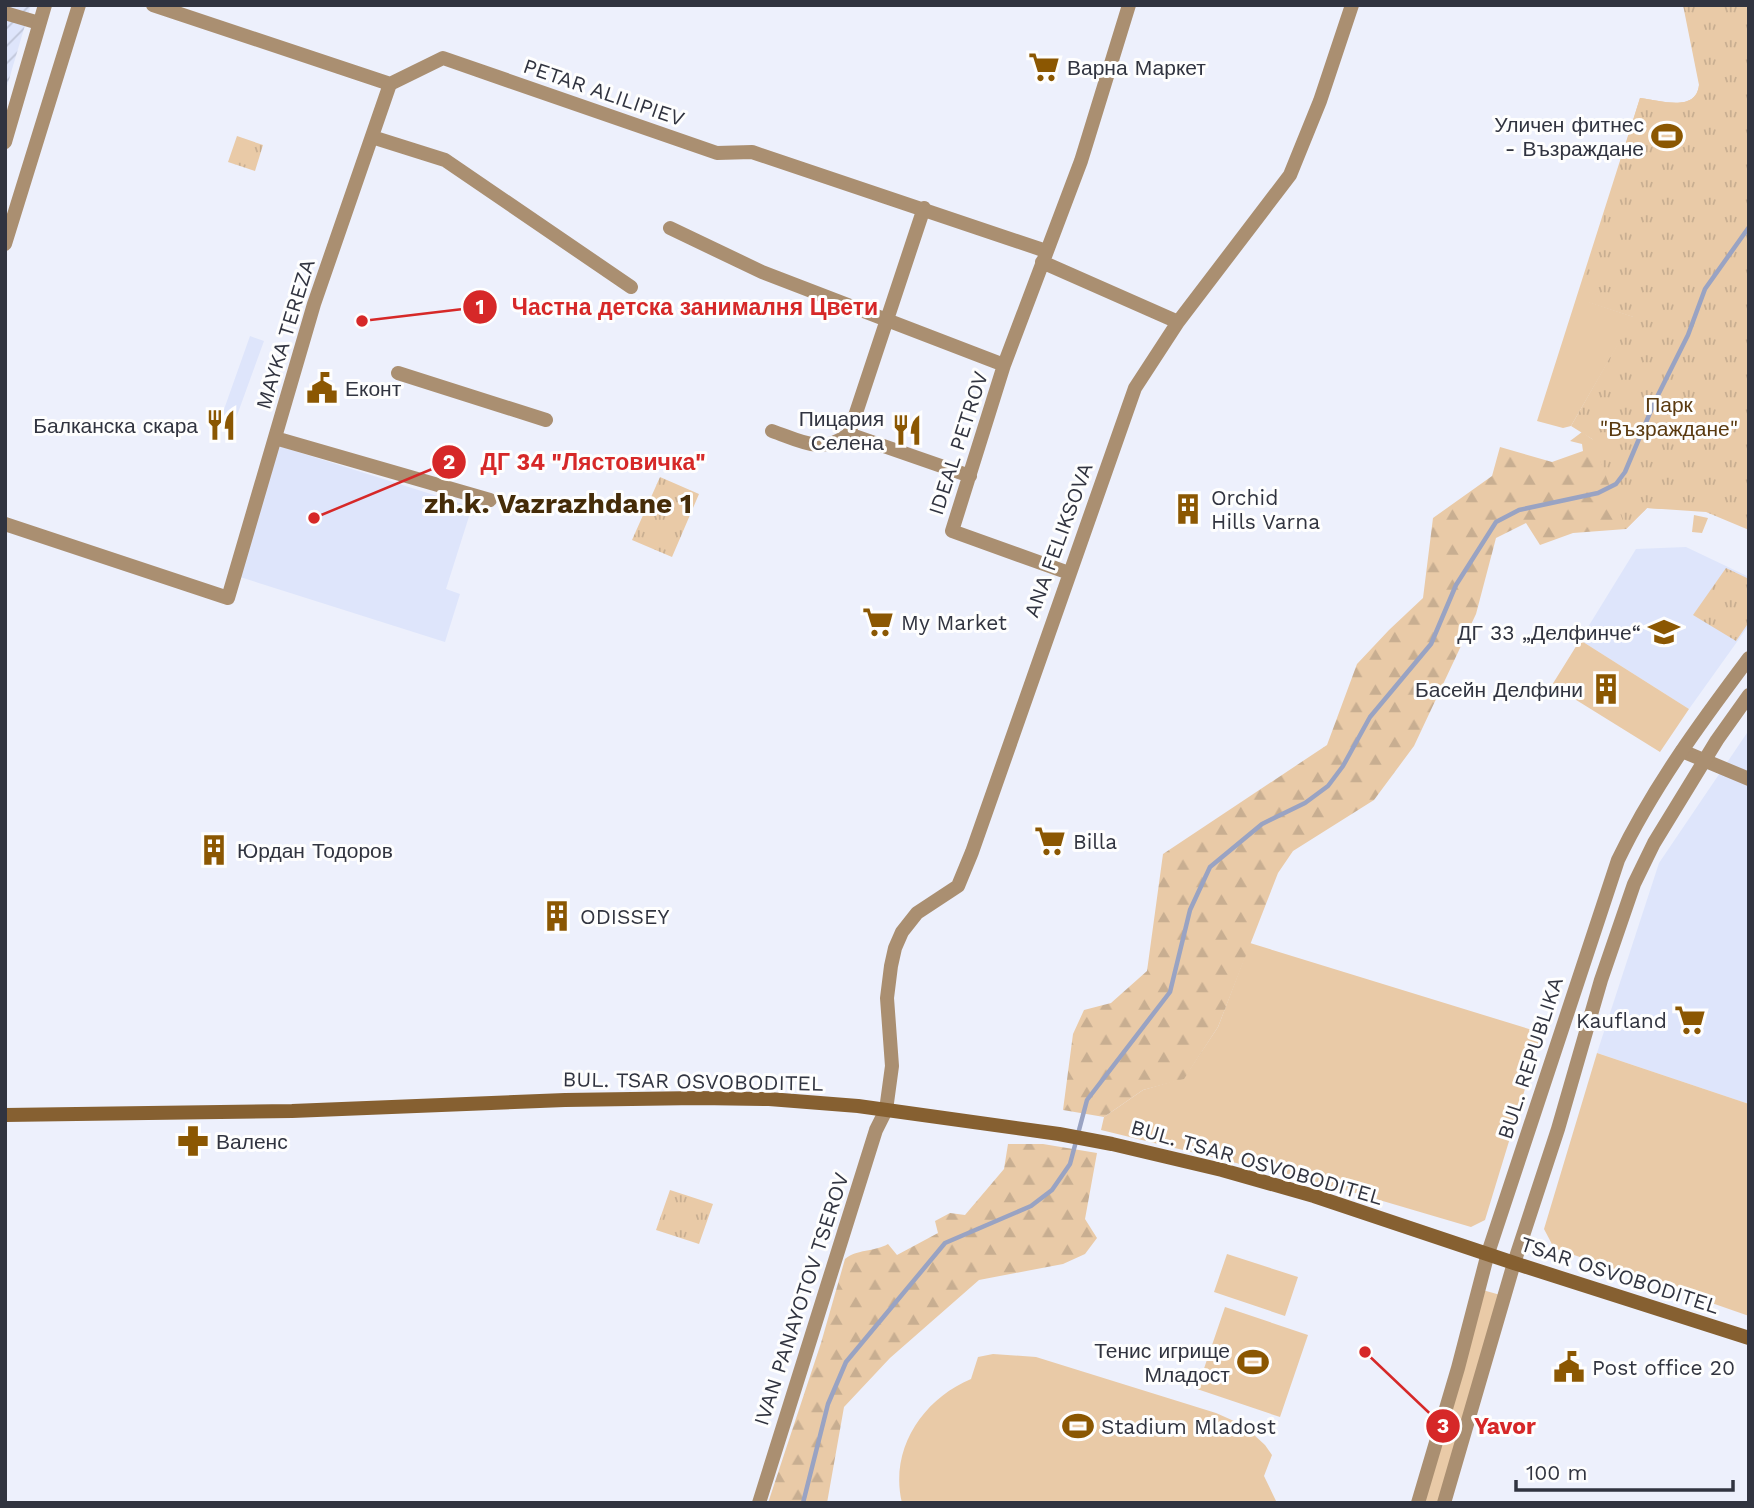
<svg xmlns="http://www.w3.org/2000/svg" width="1754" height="1508" font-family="'Work Sans',sans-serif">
  <defs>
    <pattern id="industrial-furrows" width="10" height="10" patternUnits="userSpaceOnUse" patternTransform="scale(1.75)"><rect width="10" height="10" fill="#dee5fb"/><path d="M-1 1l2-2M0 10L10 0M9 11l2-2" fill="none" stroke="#bfc5d8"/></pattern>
    <pattern id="forest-firs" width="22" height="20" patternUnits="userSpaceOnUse" patternTransform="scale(1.75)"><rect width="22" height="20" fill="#e9caa7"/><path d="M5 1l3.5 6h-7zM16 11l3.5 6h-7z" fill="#c8ae91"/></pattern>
    <pattern id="park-tufts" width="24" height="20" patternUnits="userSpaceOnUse" patternTransform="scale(1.75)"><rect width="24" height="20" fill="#e9caa7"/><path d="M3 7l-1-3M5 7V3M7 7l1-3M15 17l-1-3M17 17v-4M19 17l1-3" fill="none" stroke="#c8ae91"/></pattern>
  </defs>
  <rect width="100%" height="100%" fill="#edf0fc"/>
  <path fill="#dee5fb" d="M250 336 264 341 235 421 222 415Z
    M279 446 472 507 446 589 460 594 445 642 237 576Z
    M1686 547 1749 577V625L1689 709 1580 640 1636 549Z
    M1749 730V1104L1597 1053 1659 863Z"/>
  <path fill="url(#industrial-furrows)" d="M5 5H31L5 93Z"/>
  <path fill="#e9caa7" d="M1699 85 1706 125 1589 302 1634 317 1571 426 1563 428 1537 421 1640 98C1660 100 1696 113 1699 85Z
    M1694 515 1708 518 1702 533 1692 532Z
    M1580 640 1689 709 1660 752 1552 685Z
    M1250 943 1542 1033 1485 1220 1471 1227 1342 1189 1101 1130 1104 1117 1143 1090 1184 1078 1218 1027Z
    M1597 1053 1749 1104V1316L1554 1248 1544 1229Z
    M1227 1254 1298 1277 1285 1316 1214 1292Z
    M1479 1289 1504 1296 1444 1503H1418Z
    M1225 1307 1308 1335 1280 1417 1197 1389Z
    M993 1354 1036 1357 1216 1413 1234 1421 1252 1433 1265 1445 1272 1455 1264 1476 1277 1503H902C889 1449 923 1399 971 1379L978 1357Z"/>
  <path fill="url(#forest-firs)" d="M1582 432 1592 439 1662 509 1647 508 1626 529 1573 533 1540 545 1526 523 1496 538 1476 614 1414 746 1374 800 1293 851 1278 873 1218 1027 1184 1079 1143 1090 1104 1117 1063 1110 1073 1034 1084 1010 1111 1003 1147 971 1163 854 1327 745 1357 664 1389 630 1423 598 1433 518 1492 476 1500 447 1552 462 1583 451 1582 444 1570 441Z
    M1008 1144H1043L1097 1153 1085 1219 1097 1238 1085 1254 1063 1264 979 1280 890 1358 844 1407 827 1503H768L821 1343 845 1259C857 1249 874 1252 888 1244L897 1255 938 1233 935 1221 950 1213 965 1215 1004 1169Z"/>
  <path fill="url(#park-tufts)" d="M1683 5H1749V530L1706 512 1647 508 1626 529 1592 439 1571 426 1633 317 1578 299 1640 98C1660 100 1696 113 1699 85Z
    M237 136 263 145 255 171 228 162Z
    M660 477 699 494 672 557 632 540Z
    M1726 568 1749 579V622L1736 641 1693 615Z
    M670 1190 713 1204 699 1244 656 1230Z"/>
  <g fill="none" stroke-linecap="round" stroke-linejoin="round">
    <path stroke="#99a3c3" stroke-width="4.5" d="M803 1503 828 1404 846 1362 945 1243 1031 1206 1052 1190 1070 1164 1087 1100 1170 992 1190 910 1210 867 1262 824 1305 803 1328 786 1343 766 1370 717 1431 644 1456 585 1496 522 1519 510 1598 493 1616 484 1625 472 1655 401 1688 335 1705 289 1749 227"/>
    <path stroke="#aa8f71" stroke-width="14" d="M153 5 390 84 443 58 717 153 752 152 1046 251
      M5 13 39 23
      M372 137 445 160 631 287
      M670 228 762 272 1004 365
      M1042 262 1178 322
      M398 373 546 420
      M772 431C801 441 821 455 849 434L924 208
      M849 434 970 476
      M275 438 490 500
      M5 524 228 598 314 304 390 84
      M1069 573 952 531 1004 365 1081 161 1129 5
      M1682 751 1749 779
      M759 1503 876 1130 886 1110 892 1066 887 998 891 966 895 948 902 932 917 913 958 886 972 852 1135 388 1178 322 1290 175 1320 101 1352 5"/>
    <path stroke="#aa8f71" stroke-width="14" d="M5 142 45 5
      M5 244 79 5
      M1418 1503 1458 1368 1488 1253 1618 860C1653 787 1701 722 1749 658
      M1444 1503 1514 1263 1558 1129 1601 980 1634 884 1654 843 1717 740 1749 695"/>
    <path stroke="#866031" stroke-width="14" d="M5 1115 292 1111 565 1100 698 1098 769 1099 858 1106 1059 1134 1112 1144 1222 1170 1314 1196 1514 1263 1749 1338"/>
  </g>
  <defs>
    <symbol id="supermarket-bare" viewBox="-9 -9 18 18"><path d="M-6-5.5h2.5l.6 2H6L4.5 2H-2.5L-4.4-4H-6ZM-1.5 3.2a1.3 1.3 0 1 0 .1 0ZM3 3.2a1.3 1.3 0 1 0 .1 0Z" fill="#8b5702" stroke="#fefefe" stroke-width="2.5" paint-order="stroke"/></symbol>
    <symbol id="stadium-bare" viewBox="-9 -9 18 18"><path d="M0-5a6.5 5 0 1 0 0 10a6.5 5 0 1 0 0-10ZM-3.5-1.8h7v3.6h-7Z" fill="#8b5702" stroke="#fefefe" stroke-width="2.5" paint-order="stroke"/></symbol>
    <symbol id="civic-bare" viewBox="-9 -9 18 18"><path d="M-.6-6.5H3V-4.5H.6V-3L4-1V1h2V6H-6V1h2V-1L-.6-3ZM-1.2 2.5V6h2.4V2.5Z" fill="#8b5702" stroke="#fefefe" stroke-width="2.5" paint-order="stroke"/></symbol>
    <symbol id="restaurant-bare" viewBox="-9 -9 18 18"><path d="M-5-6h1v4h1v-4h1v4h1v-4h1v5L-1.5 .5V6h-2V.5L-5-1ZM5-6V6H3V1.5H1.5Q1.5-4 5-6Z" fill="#8b5702" stroke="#fefefe" stroke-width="2.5" paint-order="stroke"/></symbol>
    <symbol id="building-bare" viewBox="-9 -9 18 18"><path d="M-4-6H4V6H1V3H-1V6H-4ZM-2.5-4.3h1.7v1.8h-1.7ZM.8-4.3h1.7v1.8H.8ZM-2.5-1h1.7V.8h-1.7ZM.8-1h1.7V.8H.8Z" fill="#8b5702" stroke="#fefefe" stroke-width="2.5" paint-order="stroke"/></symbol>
    <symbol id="school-bare" viewBox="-9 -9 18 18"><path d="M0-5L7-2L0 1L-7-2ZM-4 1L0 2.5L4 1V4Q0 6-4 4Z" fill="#8b5702" stroke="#fefefe" stroke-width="2.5" paint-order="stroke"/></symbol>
    <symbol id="pharmacy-bare" viewBox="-9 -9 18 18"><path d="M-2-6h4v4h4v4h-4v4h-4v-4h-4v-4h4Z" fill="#8b5702" stroke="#fefefe" stroke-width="2.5" paint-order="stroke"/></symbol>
  </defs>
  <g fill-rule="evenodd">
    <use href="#supermarket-bare" x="1022" y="45" width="44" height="44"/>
    <use href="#stadium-bare" x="1645" y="114" width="44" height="44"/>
    <use href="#civic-bare" x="300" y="366" width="44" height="44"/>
    <use href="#restaurant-bare" x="199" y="403" width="44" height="44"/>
    <use href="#restaurant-bare" x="885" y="408" width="44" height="44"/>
    <use href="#building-bare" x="1166" y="487" width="44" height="44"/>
    <use href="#supermarket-bare" x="856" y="600" width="44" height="44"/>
    <use href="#school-bare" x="1642" y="610" width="44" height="44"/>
    <use href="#building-bare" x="1584" y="667" width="44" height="44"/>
    <use href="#supermarket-bare" x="1028" y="819" width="44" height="44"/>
    <use href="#building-bare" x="192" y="828" width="44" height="44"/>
    <use href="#building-bare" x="535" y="894" width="44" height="44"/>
    <use href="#supermarket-bare" x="1668" y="998" width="44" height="44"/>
    <use href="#pharmacy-bare" x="171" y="1119" width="44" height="44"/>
    <use href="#stadium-bare" x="1231" y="1340" width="44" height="44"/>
    <use href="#civic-bare" x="1547" y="1345" width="44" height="44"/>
    <use href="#stadium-bare" x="1056" y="1404" width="44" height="44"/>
  </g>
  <g text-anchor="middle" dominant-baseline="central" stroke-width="6" stroke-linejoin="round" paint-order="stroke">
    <g font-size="21" fill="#313440" stroke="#fefefe" text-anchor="start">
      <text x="1067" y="67">Варна Маркет</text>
      <text x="1644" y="124" text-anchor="end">Уличен фитнес<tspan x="1644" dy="24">- Възраждане</tspan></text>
      <text x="345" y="388">Еконт</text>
      <text x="884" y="418" text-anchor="end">Пицария<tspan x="884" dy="24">Селена</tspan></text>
      <text x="198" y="425" text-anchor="end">Балканска скара</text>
      <text x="1211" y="497">Orchid<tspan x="1211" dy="24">Hills Varna</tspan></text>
      <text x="901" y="622">My Market</text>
      <text x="1641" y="632" text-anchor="end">ДГ 33 „Делфинче“</text>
      <text x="1583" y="689" text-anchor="end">Басейн Делфини</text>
      <text x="1073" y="841">Billa</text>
      <text x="237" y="850">Юрдан Тодоров</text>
      <text x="580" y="916">ODISSEY</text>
      <text x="1667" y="1020" text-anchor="end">Kaufland</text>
      <text x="216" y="1141">Валенс</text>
      <text x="1230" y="1350" text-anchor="end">Тенис игрище<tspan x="1230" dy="24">Младост</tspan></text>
      <text x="1592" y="1367">Post office 20</text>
      <text x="1101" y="1426">Stadium Mladost</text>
    </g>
    <g font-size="21" fill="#313440" stroke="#fefefe">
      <text transform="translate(604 92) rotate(19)">PETAR ALILIPIEV</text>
      <text transform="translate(285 334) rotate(-73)">MAYKA TEREZA</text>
      <text transform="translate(958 443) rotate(-72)">IDEAL PETROV</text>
      <text transform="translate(1058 540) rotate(-70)">ANA FELIKSOVA</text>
      <text transform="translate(1530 1058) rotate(-72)">BUL. REPUBLIKA</text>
      <text transform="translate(693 1081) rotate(1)">BUL. TSAR OSVOBODITEL</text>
      <text transform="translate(1257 1162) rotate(16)">BUL. TSAR OSVOBODITEL</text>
      <text transform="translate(1620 1275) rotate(18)">TSAR OSVOBODITEL</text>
      <text transform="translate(801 1299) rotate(-72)">IVAN PANAYOTOV TSEROV</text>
    </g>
    <g font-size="21" fill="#5a3a10" stroke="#fefefe">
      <text x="1669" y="404">Парк<tspan x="1669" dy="24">"Възраждане"</tspan></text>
    </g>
    <g font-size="28" font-weight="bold" fill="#452c09" stroke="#fefefe">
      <text x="558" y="503">zh.k. Vazrazhdane 1</text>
    </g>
  </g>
  <path fill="none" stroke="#d62828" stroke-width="2.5" d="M362 321L480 307M314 518L449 462M1365 1352L1443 1426"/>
  <g fill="#d62828" stroke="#fefefe" stroke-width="2.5">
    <circle cx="362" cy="321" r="7"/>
    <circle cx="314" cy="518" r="7"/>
    <circle cx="1365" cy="1352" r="7"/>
    <circle cx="480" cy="307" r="18"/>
    <circle cx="449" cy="462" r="18"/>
    <circle cx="1443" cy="1426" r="18"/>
  </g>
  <g font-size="21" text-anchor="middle" font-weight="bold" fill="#fff">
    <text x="480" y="314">1</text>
    <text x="449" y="469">2</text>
    <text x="1443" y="1433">3</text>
  </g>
  <g font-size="23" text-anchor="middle" font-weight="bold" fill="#d62828" stroke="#fefefe" stroke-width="6" stroke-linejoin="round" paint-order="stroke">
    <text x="695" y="315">Частна детска занималня Цвети</text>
    <text x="593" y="470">ДГ 34 "Лястовичка"</text>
    <text x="1505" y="1434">Yavor</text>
  </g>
  <rect width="1754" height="1508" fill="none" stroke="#313440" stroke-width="14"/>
  <path d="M1516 1480v10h217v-10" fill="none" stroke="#313440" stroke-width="3.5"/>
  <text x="1526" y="1480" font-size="21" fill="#313440" stroke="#fefefe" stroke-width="5" paint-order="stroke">100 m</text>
</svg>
